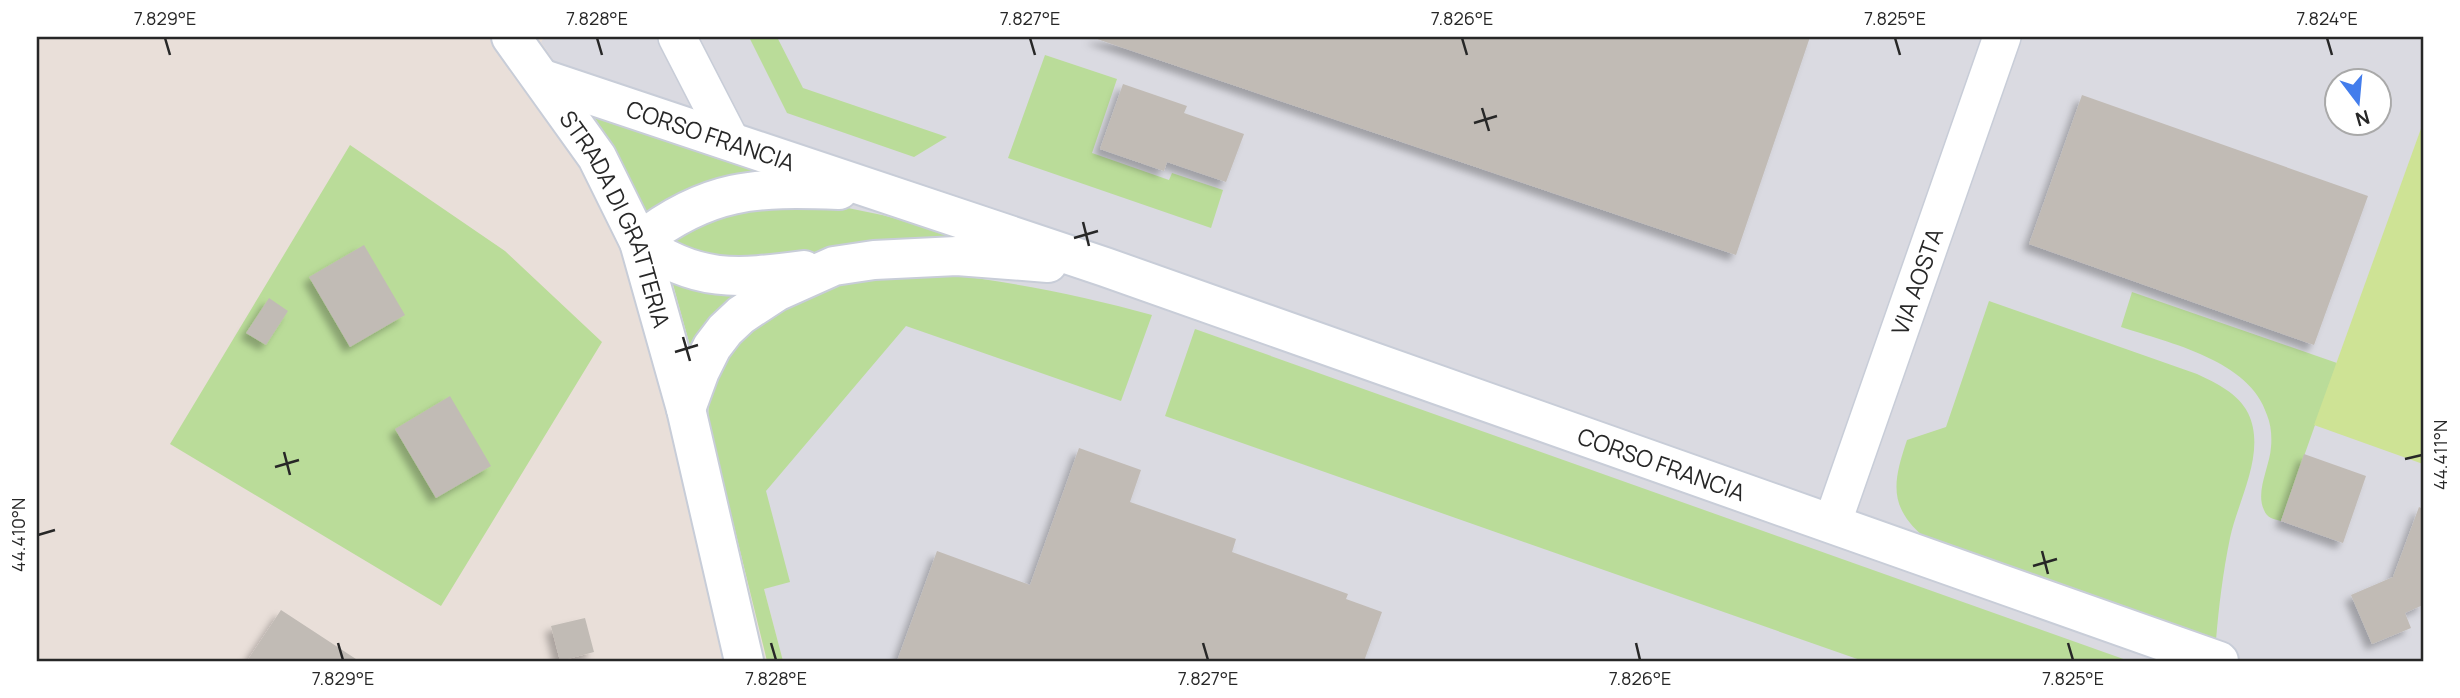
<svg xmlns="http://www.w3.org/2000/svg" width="2460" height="698" font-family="Manrope,sans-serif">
  <defs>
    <filter id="shadow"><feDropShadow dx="-6" dy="6" stdDeviation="3.5" flood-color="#0004"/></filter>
  </defs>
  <rect width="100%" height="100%" fill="#e9dfd9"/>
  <path fill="#dadae1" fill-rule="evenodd" d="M545 37H2423V661H783L764 589 708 420 671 277 648 215 611 143 541 42ZM2338 80H2380V122H2338Z"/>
  <path fill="#badc99" d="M749 37H777L803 88 947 137 914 157 787 113Z
    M1045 55 1117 79 1092 153 1169 180 1172 173 1223 190 1211 228 1008 158Z
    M593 115 791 178 648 215 611 143Z
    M350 145 505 251 602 342 441 606 170 444Z
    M838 206 882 215 987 243 735 263 660 242 721 210Z
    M946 274C1016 283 1084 296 1152 315L1121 401 906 326 766 491 790 582 764 589 783 661H767L708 420 709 402 722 366 750 332 782 306 859 277Z
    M671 277 751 292 692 353Z
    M2132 292 2337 363 2281 521C2273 519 2267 518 2264 510 2255 492 2270 466 2271 447 2272 436 2271 425 2267 415 2250 360 2169 343 2121 327Z
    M1989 301 2197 374C2216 383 2238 393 2248 413 2267 452 2238 500 2230 538 2223 572 2219 605 2216 640L1924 537C1888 506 1893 482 1907 440L1946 427Z
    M1195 329 2129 661H1863L1165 416Z"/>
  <path fill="#cee395" d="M2423 123V464L2314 425Z"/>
  <path fill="#c1bbb5" filter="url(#shadow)" d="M1091 37H1810L1736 255Z
    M1123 84 1187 106 1184 113 1244 134 1226 182 1167 162 1164 171 1100 149Z
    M2082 95 2368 196 2314 345 2029 244Z
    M364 245 405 315 350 347 309 277Z
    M269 298 288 311 266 345 246 333Z
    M450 396 491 466 436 498 395 429Z
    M1079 448 1141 470 1130 502 1236 539 1232 552 1348 594 1346 599 1382 612 1364 661H897L937 551 1030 585Z
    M2304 454 2366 476 2343 543 2281 521Z
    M2419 507 2423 509V605L2405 613 2411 628 2372 644 2351 595 2393 577Z
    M281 610 359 661H247Z
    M585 618 594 652 560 661 551 626Z"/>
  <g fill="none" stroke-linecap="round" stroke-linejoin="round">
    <defs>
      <g id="minor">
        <path d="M677 37 730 140"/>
        <path id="s1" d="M1832 524 2002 37"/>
      </g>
      <g id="tertiary">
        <path id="s2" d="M543 79 1105 267 2219 661"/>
        <path d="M804 270C737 279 696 283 639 242 708 188 755 187 839 190"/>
        <path d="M686 409 700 371 712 347 725 330 741 315 776 292 834 266 874 260 957 256 1048 263"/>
      </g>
      <g id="secondary">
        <path id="s3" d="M511 37 597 157 639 242 686 409 744 661"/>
      </g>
    </defs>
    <use href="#minor" stroke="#c8cdd8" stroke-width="40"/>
    <use href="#tertiary" stroke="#c8cdd8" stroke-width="42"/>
    <use href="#secondary" stroke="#c8cdd8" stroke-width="42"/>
    <use href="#minor" stroke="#fff" stroke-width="37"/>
    <use href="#tertiary" stroke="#fff" stroke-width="38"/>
    <use href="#secondary" stroke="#fff" stroke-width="38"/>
  </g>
  <path fill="none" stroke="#272727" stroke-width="2.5" d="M165 38 170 55M597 38 602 55M1030 38 1035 55M1462 38 1467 55M1895 38 1900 55M2327 38 2332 55M1482 108 1489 131M1474 123 1497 116M1083 222 1089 246M1074 238 1098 231M683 337 690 361M675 352 698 345M284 452 290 475M2405 459 2422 455M275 467 299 460M38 535 55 530M2042 551 2048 574M2033 566 2057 559M338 643 343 660M771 643 776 660M1203 643 1208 660M1636 643 1640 660M2068 643 2073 660"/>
  <g text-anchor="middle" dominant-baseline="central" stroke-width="7" stroke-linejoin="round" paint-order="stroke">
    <g font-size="23" fill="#272727" stroke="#fff">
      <text stroke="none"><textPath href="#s2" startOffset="177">CORSO FRANCIA</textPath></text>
      <text stroke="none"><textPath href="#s3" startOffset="212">STRADA DI GRATTERIA</textPath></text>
      <text stroke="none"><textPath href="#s1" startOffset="257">VIA AOSTA</textPath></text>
      <text stroke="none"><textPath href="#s2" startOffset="1183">CORSO FRANCIA</textPath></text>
    </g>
  </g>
  <rect width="2460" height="698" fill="none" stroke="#ffffff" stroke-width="77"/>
  <g transform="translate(2358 102) rotate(164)"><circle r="33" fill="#ffffff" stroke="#a9a9a9" stroke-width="2"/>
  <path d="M0-5L12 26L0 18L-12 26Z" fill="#437dec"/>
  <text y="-10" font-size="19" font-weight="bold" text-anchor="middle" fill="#272727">N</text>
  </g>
  <rect x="38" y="38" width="2384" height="622" fill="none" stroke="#272727" stroke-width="2.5"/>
  <g font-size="18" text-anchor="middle" fill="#272727">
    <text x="165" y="25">7.829°E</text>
    <text x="597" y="25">7.828°E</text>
    <text x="1030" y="25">7.827°E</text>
    <text x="1462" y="25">7.826°E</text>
    <text x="1895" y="25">7.825°E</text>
    <text x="2327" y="25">7.824°E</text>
    <text transform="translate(2441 455) rotate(-90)" y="6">44.411°N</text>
    <text transform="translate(19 535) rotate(-90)" y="6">44.410°N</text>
    <text x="343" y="685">7.829°E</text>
    <text x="776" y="685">7.828°E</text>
    <text x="1208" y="685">7.827°E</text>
    <text x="1640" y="685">7.826°E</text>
    <text x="2073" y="685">7.825°E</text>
  </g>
</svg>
